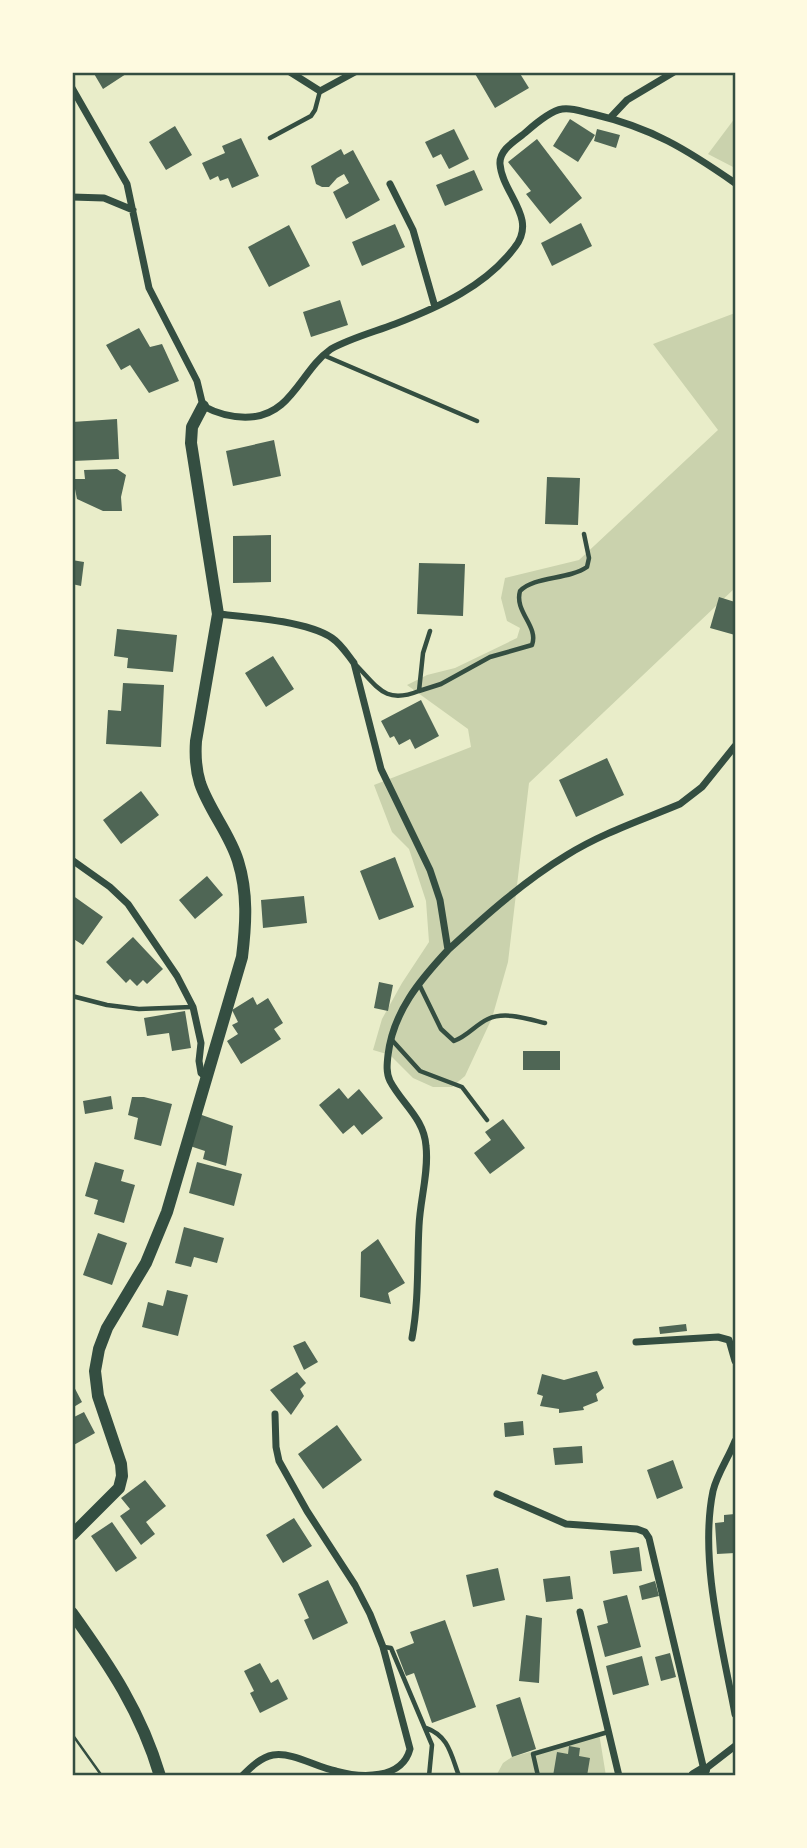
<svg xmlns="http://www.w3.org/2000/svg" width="807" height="1848" font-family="Arial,sans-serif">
  <rect width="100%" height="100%" fill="#e9edc9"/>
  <path fill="#cad2ad" d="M735 118V168L708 154Z
    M735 313V588L529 783 508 962 492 1018 465 1076 452 1087H433L413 1078 390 1055 373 1050 382 1019 402 983 429 942 426 901 409 849 392 832 374 785 471 747 468 729 407 685 427 675 455 668 517 638 520 628 507 621 501 598 505 578 579 560 718 430 653 344Z
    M599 1733 606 1776H496L503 1763 512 1757Z"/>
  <path fill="#4f6655" d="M93 72H125L126 74 103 89Z
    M474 72H519L529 88 495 108Z
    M570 119 595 135 578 162 553 146Z
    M175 126 192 155 166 170 149 142Z
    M454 129 469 159 449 169 441 154 433 158 425 142Z
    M597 129 620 135 616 148 594 141Z
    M241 138 259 176 232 188 228 178 220 181 218 176 210 180 202 163 225 153 222 146Z
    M537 139 582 198 550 224 526 194 531 191 508 162Z
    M341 149 344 155 353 150 380 200 346 219 333 192 349 183 344 174 337 178 329 187H322L316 184 311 166Z
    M474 170 483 190 445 206 436 185Z
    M581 223 592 246 552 266 541 243Z
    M395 224 405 247 362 266 352 242Z
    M289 225 310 266 269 287 248 247Z
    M340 300 348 325 311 337 303 312Z
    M139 328 150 347 162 344 179 381 149 393 130 365 121 370 106 345Z
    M117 419 119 459 73 461 72 422Z
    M274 440 281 476 233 486 226 451Z
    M117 469 126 475 121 497 122 511H103L77 499 73 479H85L84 470Z
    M547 477 580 478 578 525 545 524Z
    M271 535V582L233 583V536Z
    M72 560 84 562 81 586 72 584Z
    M419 563 465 564 463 616 417 614Z
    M719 597 735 602V635L710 628Z
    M117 629 177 635 173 672 127 668 128 658 114 656Z
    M273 656 294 689 266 707 245 673Z
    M123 683 164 685 161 747 106 744 108 710 121 711Z
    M421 700 439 736 415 749 410 739 399 745 394 736 390 738 381 721Z
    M607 758 624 795 576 817 559 780Z
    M141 791 159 815 121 844 103 820Z
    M395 857 414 907 379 920 360 871Z
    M207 876 223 895 195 919 179 900Z
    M72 895 103 917 83 945 72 938Z
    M304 896 307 923 263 928 261 900Z
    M133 937 163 969 147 984 143 980 137 986 130 979 126 983 106 962Z
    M379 982 393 985 388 1011 374 1008Z
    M253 997 257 1005 268 998 283 1023 274 1029 281 1039 241 1064 227 1041 238 1034 232 1025 238 1022 232 1010Z
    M185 1011 191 1048 172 1051 169 1033 147 1036 144 1018Z
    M523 1051H560V1070H523Z
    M339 1088 348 1099 359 1089 383 1118 362 1135 354 1125 343 1134 319 1105Z
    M111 1096 113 1109 85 1114 83 1101Z
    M132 1097H144L172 1104 161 1146 134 1139 138 1118 128 1115Z
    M199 1114 233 1126 226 1166 203 1159 205 1151 190 1146Z
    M503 1119 525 1148 490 1174 474 1153 491 1140 485 1132Z
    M95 1162 124 1170 121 1181 135 1185 124 1223 94 1214 98 1200 85 1196Z
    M197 1162 242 1174 234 1206 189 1193Z
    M184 1227 224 1238 217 1263 194 1257 191 1267 175 1263Z
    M98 1233 127 1243 112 1285 83 1275Z
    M378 1239 405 1283 388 1293 391 1304 360 1297 361 1252Z
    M167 1290 188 1295 178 1336 142 1327 148 1302 163 1306Z
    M686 1324 687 1331 660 1334 659 1327Z
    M305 1341 318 1362 304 1370 293 1346Z
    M597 1371 604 1388 596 1394 598 1401 583 1407 584 1410 559 1413V1409L540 1406 543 1396 537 1394 542 1374 564 1380Z
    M297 1372 306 1383 300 1389 304 1396 291 1415 270 1390Z
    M72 1383 82 1402 72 1408Z
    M84 1412 95 1433 72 1446V1418Z
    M523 1421 524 1435 505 1437 504 1423Z
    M337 1425 362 1460 323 1489 298 1454Z
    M582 1446 583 1463 555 1465 553 1448Z
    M673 1460 683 1488 657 1499 647 1470Z
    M145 1480 166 1506 146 1522 155 1534 141 1545 120 1516 130 1509 121 1498Z
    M735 1514V1553L717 1554 715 1523 724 1522V1515Z
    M294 1518 312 1546 283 1563 266 1535Z
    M112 1522 137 1558 116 1572 91 1536Z
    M639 1547 642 1571 613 1574 610 1551Z
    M498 1568 505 1600 473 1607 466 1575Z
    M570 1576 573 1599 546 1602 543 1579Z
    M328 1580 348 1623 313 1640 304 1620 309 1618 298 1594Z
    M655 1581 659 1596 642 1600 639 1586Z
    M627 1595 641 1647 605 1657 597 1626 608 1623 603 1601Z
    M526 1615 542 1618 539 1683 519 1681Z
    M445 1620 476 1707 432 1723 414 1673 406 1676 396 1650 414 1643 410 1632Z
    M670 1653 676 1677 661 1681 655 1657Z
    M642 1656 649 1685 613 1695 606 1666Z
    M260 1663 271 1683 278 1679 288 1699 260 1713 250 1693 254 1691 244 1671Z
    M520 1697 536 1749 512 1757 496 1705Z
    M569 1746 580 1748 579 1756 590 1758 587 1776H553L557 1752 568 1754Z"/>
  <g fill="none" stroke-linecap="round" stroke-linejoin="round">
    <path stroke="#344e41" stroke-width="2.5" d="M72 1734 102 1776"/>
    <path stroke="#344e41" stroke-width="4.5" d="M270 138 311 116 315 110 320 91
      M323 355 477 421
      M357 666C379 689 386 704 419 691L423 653 430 631
      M419 691 441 684 490 657 532 645C539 626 514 612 520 591 534 576 568 580 587 567L589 558 584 534
      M419 984 441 1029 454 1041C468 1036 475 1025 488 1019 505 1011 528 1019 545 1023
      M72 996 107 1005 139 1009 192 1007
      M391 1039 420 1071 462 1087 487 1120
      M384 1647 391 1648 432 1745 429 1776
      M426 1728C449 1736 451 1755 459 1776
      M538 1776 533 1754 608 1732"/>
    <path stroke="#344e41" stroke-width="7" d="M290 72 320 91 355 72
      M72 88 127 184 149 288 197 381 203 406C218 414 233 418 250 417 292 415 301 370 331 349 351 338 374 332 395 324 439 307 486 286 515 247 538 218 502 193 500 164 499 149 517 140 526 132 535 124 550 111 562 109 572 107 583 112 593 114 652 128 686 149 735 183
      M610 118 627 100 674 72
      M390 184 413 230 435 307
      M72 197 104 198 133 210
      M218 614C248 617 307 621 332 638 341 644 347 654 354 663L381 769 430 870 440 900 448 950C420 980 393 1012 388 1055 387 1064 386 1073 390 1081 402 1104 424 1118 426 1146 429 1172 420 1200 419 1226 417 1264 419 1300 412 1338
      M72 860 110 887 128 904 177 976 193 1007 201 1043 199 1061 201 1073 206 1077
      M448 950C485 916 524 881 567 855 602 833 642 820 680 804L702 787 735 746
      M636 1342 718 1337 729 1340 735 1361
      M735 1441C729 1457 717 1474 713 1491 699 1559 722 1645 735 1714
      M497 1494 566 1524 637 1529 645 1532 649 1538 704 1770 735 1746
      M580 1612 619 1776
      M242 1776C250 1768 261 1757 273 1755 294 1752 315 1767 336 1771 361 1778 402 1780 410 1749L383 1647 370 1614 355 1585 307 1511 279 1461 276 1447 275 1414"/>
    <path stroke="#344e41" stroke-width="12" d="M72 1535 119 1488 122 1476 121 1464 98 1396 95 1371 99 1349 107 1328 146 1263 167 1212 242 957C246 924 248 893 238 861 230 834 209 810 200 783 196 770 195 755 196 741L218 614 191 443 192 427 203 406
      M72 1613C110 1666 141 1712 160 1776
      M694 1776 704 1770"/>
  </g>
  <rect width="807" height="1848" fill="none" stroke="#fefae0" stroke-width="147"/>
  <rect x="74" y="74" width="660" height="1700" fill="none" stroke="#344e41" stroke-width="2.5"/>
</svg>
